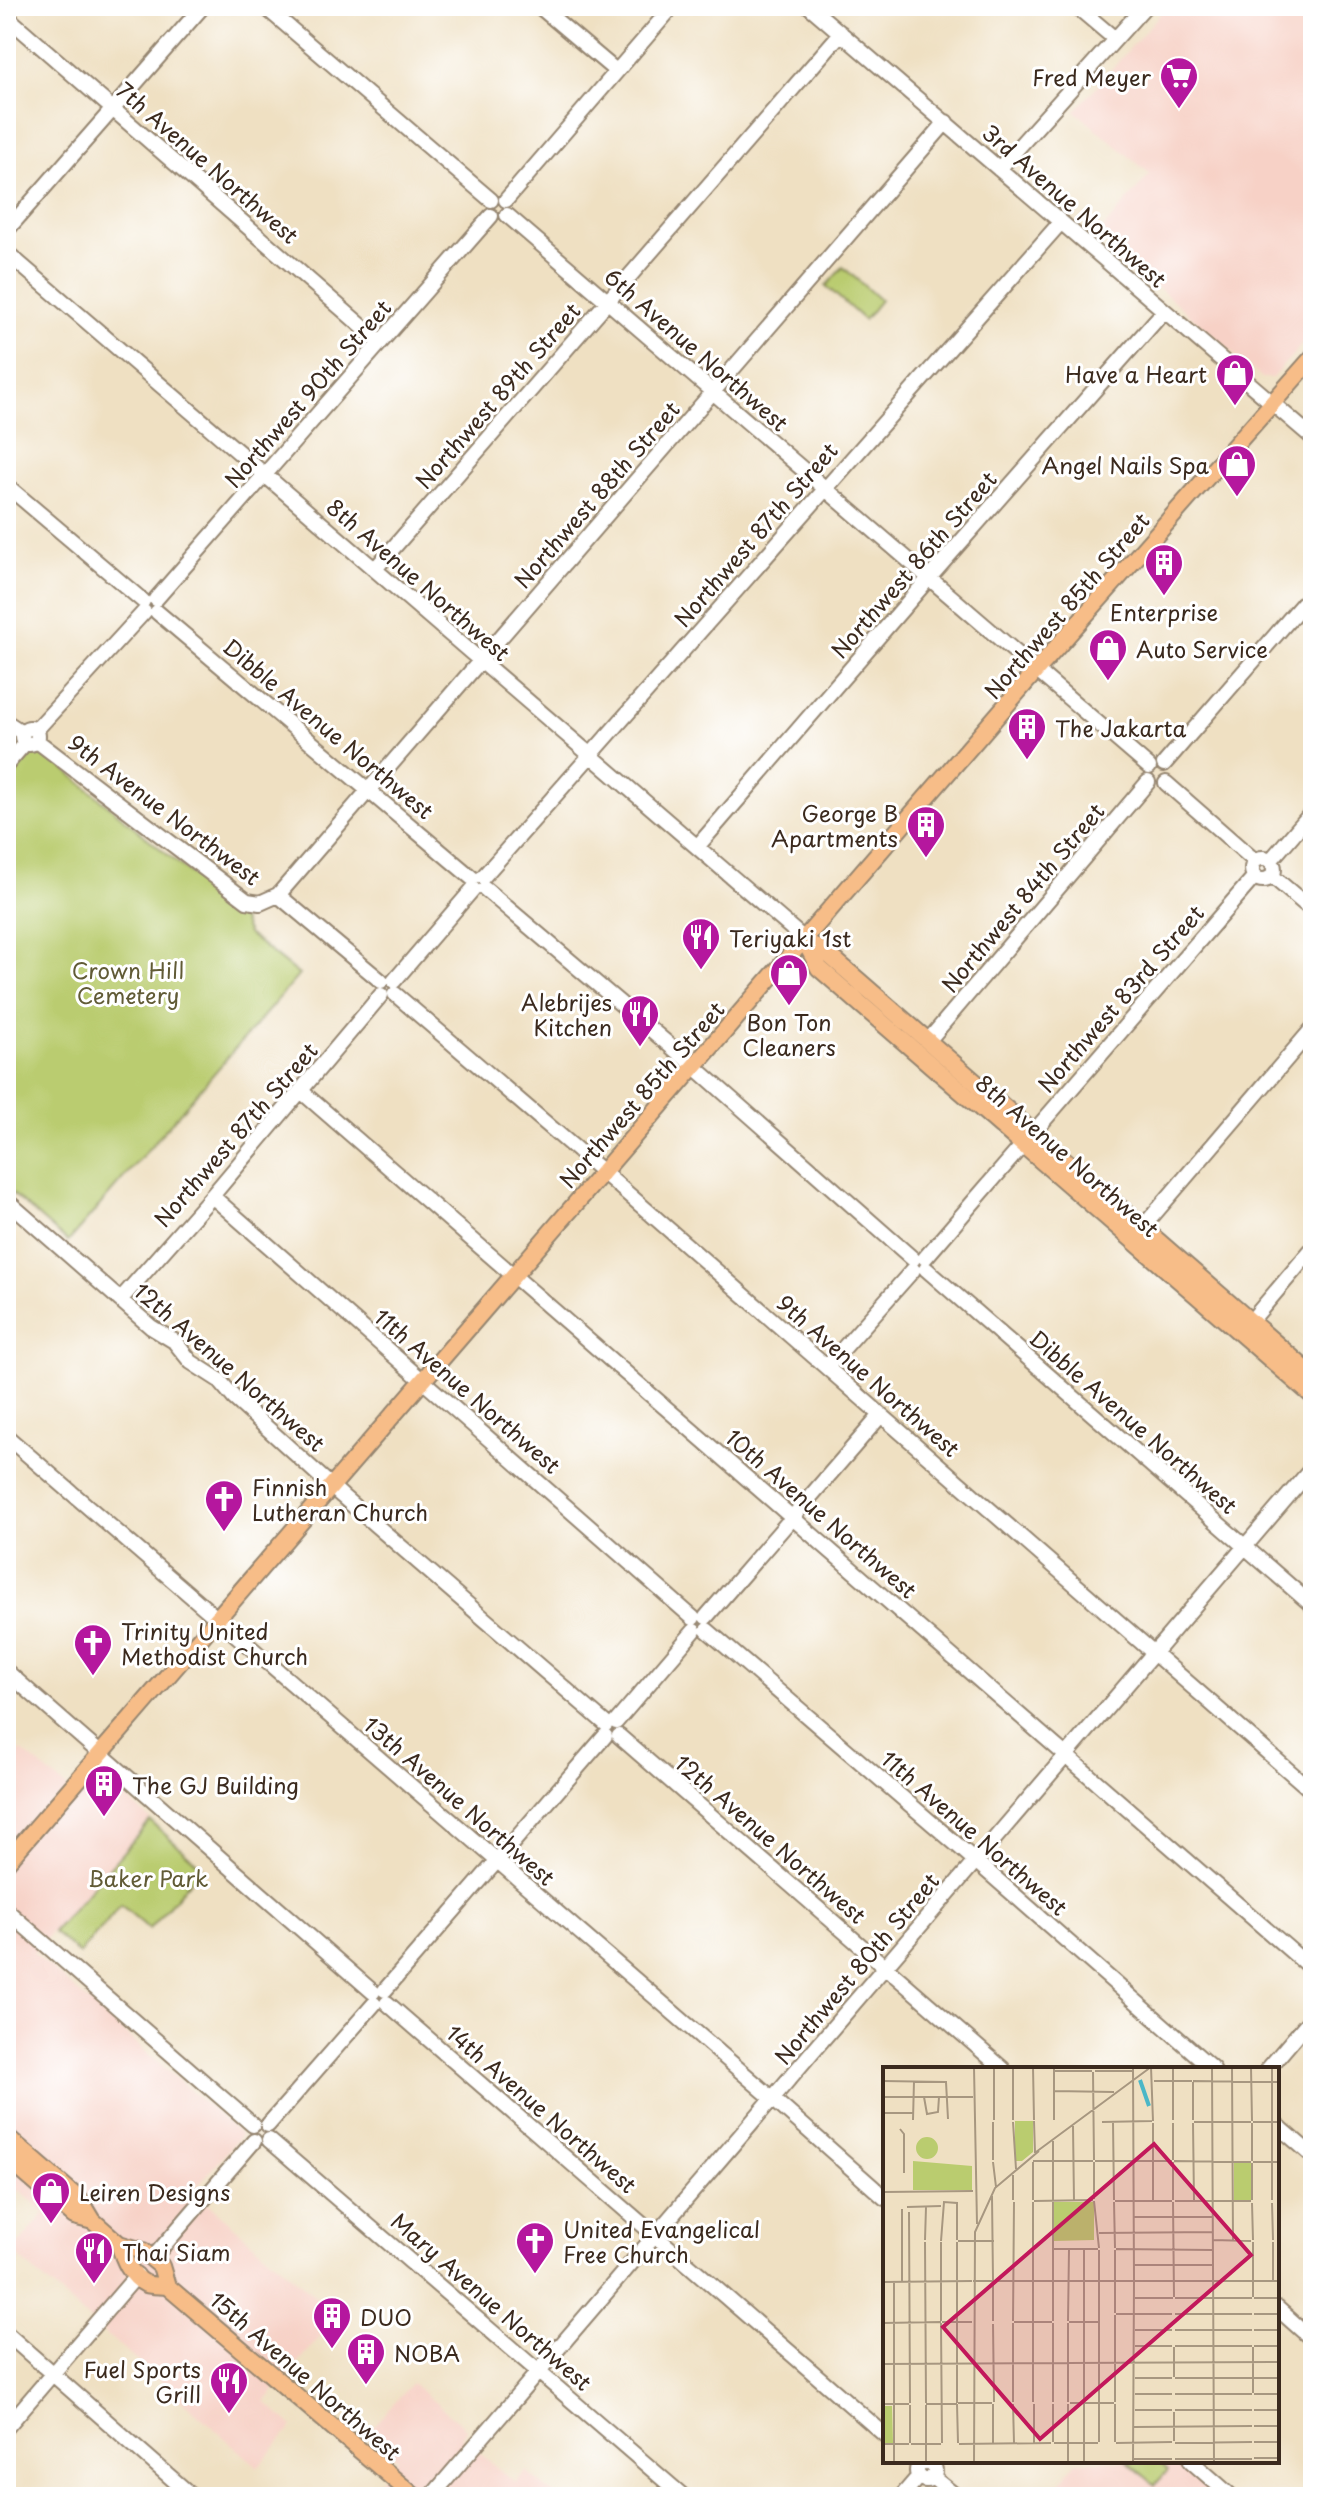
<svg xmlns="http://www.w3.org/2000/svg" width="1319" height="2503" font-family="'Playpen Sans',sans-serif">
  <rect width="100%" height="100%" fill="#fff"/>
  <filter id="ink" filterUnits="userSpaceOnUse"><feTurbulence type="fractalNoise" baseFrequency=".0125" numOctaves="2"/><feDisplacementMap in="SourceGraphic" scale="16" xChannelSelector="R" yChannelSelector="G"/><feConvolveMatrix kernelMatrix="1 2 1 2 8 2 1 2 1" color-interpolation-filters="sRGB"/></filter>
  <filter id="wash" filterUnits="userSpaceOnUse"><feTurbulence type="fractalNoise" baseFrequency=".006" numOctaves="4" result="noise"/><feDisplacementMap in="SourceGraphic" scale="32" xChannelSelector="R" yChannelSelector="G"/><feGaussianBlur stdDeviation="1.8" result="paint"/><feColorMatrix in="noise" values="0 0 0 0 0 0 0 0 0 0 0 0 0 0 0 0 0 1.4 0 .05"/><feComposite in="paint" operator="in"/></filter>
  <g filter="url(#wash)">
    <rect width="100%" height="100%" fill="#efe0c2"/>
    <path fill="#f7d1c6" d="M1167 6H1313V332L1272 378H1262L1098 235 1150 174 1075 111Z
      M21 1750 79 1798 99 1775 150 1819 33 1953 241 2135 193 2191 338 2316 265 2402 293 2427 258 2467 12 2252 45 2213 19 2190 6 2204V1767Z
      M412 2383 467 2429 461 2437 515 2483 526 2471 556 2497H365L397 2459 368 2433Z
      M1077 2461H1177L1218 2497H1049Z"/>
    <path fill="#bacc6f" stroke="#7a7b46" stroke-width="2" d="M843 267 880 300 864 320 826 286Z
      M38 747 239 914 248 934 299 975 68 1242 6 1188V785Z
      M150 1821 202 1867 149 1929 121 1905 79 1954 53 1932Z
      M1127 2461H1158L1168 2470 1155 2485Z"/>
  </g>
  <g filter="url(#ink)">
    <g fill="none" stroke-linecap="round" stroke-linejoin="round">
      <defs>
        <path id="minor" d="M264 6 491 200
          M539 6 616 71
          M809 6 1313 438
          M1076 6 1115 39
          M6 16 380 342
          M999 169 1145 6
          M506 200 673 6
          M507 215 1149 767
          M6 231 203 6
          M6 252 804 939
          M6 485 143 601
          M375 569 841 33
          M156 599 491 216
          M157 612 472 878
          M6 722 23 733
          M22 736a8 8 0 1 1 16 0a8 8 0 1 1-16 0Z
          M36 730 144 612
          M37 741 247 901 260 903 278 895 381 981
          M1164 764 1313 592
          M6 765 25 743
          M1166 783 1255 861
          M697 847 929 578 1164 311
          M1252 869a11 11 0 1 1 22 0a11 11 0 1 1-22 0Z
          M1271 860 1313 811
          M1272 876 1313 911
          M483 877 1061 222
          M485 889 694 1066 913 1259
          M278 895 946 122
          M394 981 473 889
          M395 994 612 1180 1313 1792
          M928 1041 1148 782
          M301 1091 1313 1970
          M212 1196 693 1618
          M6 1200 151 1327 174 1341 191 1362 219 1380 234 1398 342 1496 606 1724
          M1143 1227 1313 1028
          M925 1258 1255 876
          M926 1269 1313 1606
          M120 1300 212 1196 381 995
          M1251 1321 1313 1248
          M827 1367 913 1270
          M6 1436 773 2099 885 2198
          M706 1617 881 1415
          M707 1630 963 1850 1213 2069
          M6 1671 373 1992
          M616 1722 694 1631
          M619 1736 1003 2069
          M6 1910 253 2125
          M385 1990 605 1736
          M387 2003 885 2435
          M1268 2069 1313 2016
          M268 2125 374 2004
          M1277 2125 1313 2156
          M269 2140 684 2497
          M152 2259 254 2141
          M1277 2308 1313 2340
          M6 2333 193 2497
          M6 2428 137 2275
          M1191 2461 1232 2497
          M917 2471a9 9 0 1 1 18 0a9 9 0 1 1-18 0Z
          M932 2477 957 2497
          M431 2497 1313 1467
          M901 2497 919 2476"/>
        <path id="major" d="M804 939 819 968 1313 1396
          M804 940 829 955 1313 1376
          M6 1863 1027 681 1313 357
          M6 2136 81 2201 93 2221 119 2244 143 2251 161 2266 167 2286 415 2497
          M6 2157 74 2216 93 2221
          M119 2244C124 2259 130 2276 146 2284 152 2286 161 2285 167 2286"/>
      </defs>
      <use href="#minor" stroke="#958570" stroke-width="18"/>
      <use href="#major" stroke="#958570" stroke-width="20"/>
      <use href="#minor" stroke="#fff" stroke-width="14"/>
      <use href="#major" stroke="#f7bd88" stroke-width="16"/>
    </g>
  </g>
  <defs>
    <symbol id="supermarket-pin" viewBox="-11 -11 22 30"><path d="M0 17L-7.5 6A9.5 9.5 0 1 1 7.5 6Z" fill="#b5179e" stroke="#fff"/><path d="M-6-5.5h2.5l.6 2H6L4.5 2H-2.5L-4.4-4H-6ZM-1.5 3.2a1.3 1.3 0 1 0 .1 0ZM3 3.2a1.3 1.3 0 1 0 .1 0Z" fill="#fff"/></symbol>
    <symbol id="shop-pin" viewBox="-11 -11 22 30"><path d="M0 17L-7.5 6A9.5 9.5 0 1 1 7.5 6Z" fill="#b5179e" stroke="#fff"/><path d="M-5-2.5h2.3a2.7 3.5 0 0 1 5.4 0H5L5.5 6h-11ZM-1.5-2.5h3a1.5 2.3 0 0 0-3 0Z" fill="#fff"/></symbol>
    <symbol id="building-pin" viewBox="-11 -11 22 30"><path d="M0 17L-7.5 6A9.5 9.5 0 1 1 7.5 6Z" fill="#b5179e" stroke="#fff"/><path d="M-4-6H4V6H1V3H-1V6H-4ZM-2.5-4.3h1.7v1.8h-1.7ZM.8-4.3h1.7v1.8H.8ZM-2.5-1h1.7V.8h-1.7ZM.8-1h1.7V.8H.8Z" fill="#fff"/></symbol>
    <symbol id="restaurant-pin" viewBox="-11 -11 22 30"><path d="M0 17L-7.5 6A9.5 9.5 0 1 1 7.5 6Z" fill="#b5179e" stroke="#fff"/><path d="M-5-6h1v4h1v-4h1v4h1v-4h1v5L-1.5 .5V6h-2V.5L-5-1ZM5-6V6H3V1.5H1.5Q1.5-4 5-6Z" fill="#fff"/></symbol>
    <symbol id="church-pin" viewBox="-11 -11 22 30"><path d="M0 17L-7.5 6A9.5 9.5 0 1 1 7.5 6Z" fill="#b5179e" stroke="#fff"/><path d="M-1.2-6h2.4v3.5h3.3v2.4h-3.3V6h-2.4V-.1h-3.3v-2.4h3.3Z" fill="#fff"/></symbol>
  </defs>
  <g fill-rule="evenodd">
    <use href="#supermarket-pin" x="1157" y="54" width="44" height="60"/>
    <use href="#shop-pin" x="1213" y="351" width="44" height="60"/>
    <use href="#shop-pin" x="1215" y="442" width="44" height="60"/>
    <use href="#building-pin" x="1142" y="541" width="44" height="60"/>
    <use href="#shop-pin" x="1086" y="626" width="44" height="60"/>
    <use href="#building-pin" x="1005" y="705" width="44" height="60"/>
    <use href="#building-pin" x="904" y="803" width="44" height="60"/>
    <use href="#restaurant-pin" x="679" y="915" width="44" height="60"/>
    <use href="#shop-pin" x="767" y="951" width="44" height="60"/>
    <use href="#restaurant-pin" x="618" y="992" width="44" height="60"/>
    <use href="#church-pin" x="202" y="1477" width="44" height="60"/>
    <use href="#church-pin" x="71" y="1621" width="44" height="60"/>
    <use href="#building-pin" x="82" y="1762" width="44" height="60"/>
    <use href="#shop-pin" x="29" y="2169" width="44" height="60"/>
    <use href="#church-pin" x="513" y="2219" width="44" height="60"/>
    <use href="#restaurant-pin" x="72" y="2229" width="44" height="60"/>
    <use href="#building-pin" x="310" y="2294" width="44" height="60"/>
    <use href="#building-pin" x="344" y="2330" width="44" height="60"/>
    <use href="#restaurant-pin" x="207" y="2359" width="44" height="60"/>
  </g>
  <g text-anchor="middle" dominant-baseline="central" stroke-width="6" stroke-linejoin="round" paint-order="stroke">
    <g font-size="22" fill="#3b2a1e" stroke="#fff" text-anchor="start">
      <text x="1151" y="76" text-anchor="end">Fred Meyer</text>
      <text x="1207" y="373" text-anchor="end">Have a Heart</text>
      <text x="1209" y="464" text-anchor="end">Angel Nails Spa</text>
      <text x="1164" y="611" text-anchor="middle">Enterprise</text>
      <text x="1136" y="648">Auto Service</text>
      <text x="1055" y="727">The Jakarta</text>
      <text x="898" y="812" text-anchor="end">George B<tspan x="898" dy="25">Apartments</tspan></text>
      <text x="729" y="937">Teriyaki 1st</text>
      <text x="612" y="1001" text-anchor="end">Alebrijes<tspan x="612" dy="25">Kitchen</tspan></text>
      <text x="789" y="1021" text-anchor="middle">Bon Ton<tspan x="789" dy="25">Cleaners</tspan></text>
      <text x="252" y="1486">Finnish<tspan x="252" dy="25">Lutheran Church</tspan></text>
      <text x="121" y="1630">Trinity United<tspan x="121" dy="25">Methodist Church</tspan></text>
      <text x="132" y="1784">The GJ Building</text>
      <text x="79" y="2191">Leiren Designs</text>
      <text x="563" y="2228">United Evangelical<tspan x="563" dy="25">Free Church</tspan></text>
      <text x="122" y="2251">Thai Siam</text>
      <text x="360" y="2316">DUO</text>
      <text x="394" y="2352">NOBA</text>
      <text x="201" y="2368" text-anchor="end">Fuel Sports<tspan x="201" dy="25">Grill</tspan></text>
    </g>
    <g font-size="22" fill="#3b2a1e" stroke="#fff">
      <text transform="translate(208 162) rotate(41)">7th Avenue Northwest</text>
      <text transform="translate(1075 205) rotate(41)">3rd Avenue Northwest</text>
      <text transform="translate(697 349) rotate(41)">6th Avenue Northwest</text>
      <text transform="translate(307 393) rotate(-49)">Northwest 90th Street</text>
      <text transform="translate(497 395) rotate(-49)">Northwest 89th Street</text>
      <text transform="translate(596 494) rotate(-49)">Northwest 88th Street</text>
      <text transform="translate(755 534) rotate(-49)">Northwest 87th Street</text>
      <text transform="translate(913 564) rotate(-49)">Northwest 86th Street</text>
      <text transform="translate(419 579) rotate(41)">8th Avenue Northwest</text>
      <text transform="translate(1066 605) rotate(-49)">Northwest 85th Street</text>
      <text transform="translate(329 728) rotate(40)">Dibble Avenue Northwest</text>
      <text transform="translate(165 809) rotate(37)">9th Avenue Northwest</text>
      <text transform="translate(1022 897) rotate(-50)">Northwest 84th Street</text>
      <text transform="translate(1120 998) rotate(-49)">Northwest 83rd Street</text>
      <text transform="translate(641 1094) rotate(-49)">Northwest 85th Street</text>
      <text transform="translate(235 1134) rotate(-49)">Northwest 87th Street</text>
      <text transform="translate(1068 1155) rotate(41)">8th Avenue Northwest</text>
      <text transform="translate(230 1366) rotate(41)">12th Avenue Northwest</text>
      <text transform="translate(869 1375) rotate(41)">9th Avenue Northwest</text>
      <text transform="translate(468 1390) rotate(41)">11th Avenue Northwest</text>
      <text transform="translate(1134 1421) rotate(41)">Dibble Avenue Northwest</text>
      <text transform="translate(822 1513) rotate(41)">10th Avenue Northwest</text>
      <text transform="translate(460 1800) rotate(41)">13th Avenue Northwest</text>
      <text transform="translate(975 1832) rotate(41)">11th Avenue Northwest</text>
      <text transform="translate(771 1838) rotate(41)">12th Avenue Northwest</text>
      <text transform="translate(856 1968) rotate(-50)">Northwest 80th Street</text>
      <text transform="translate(542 2108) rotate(41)">14th Avenue Northwest</text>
      <text transform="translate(492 2301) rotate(41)">Mary Avenue Northwest</text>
      <text transform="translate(306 2375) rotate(41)">15th Avenue Northwest</text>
    </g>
    <g font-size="22" fill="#615b36" stroke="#fff">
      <text x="128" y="969">Crown Hill<tspan x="128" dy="25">Cemetery</tspan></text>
      <text x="148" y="1877">Baker Park</text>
    </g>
  </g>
  <g transform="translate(883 2067)">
    <rect width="396" height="396" fill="#efe0c2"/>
    <path d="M132 54H150V85L139 94H132ZM33 81a11 11 0 1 1 22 0a11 11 0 1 1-22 0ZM30 94 89 99V123H30ZM351 96H368V133H351ZM171 135H211V173L171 174ZM0 339H9L10 376H0Z" fill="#bacc6f"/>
    <path fill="none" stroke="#4bb7c7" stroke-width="4" d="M257 13 266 39"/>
    <path fill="none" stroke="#a79780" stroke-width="2" d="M91 0 94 157M150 0 151 53M250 0 251 214M268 0 270 54M290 0V53M329 0 331 396M349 0 350 174M368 0 369 54M389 0V133M172 4H209M212 4H250M210 5 211 93M0 14 63 15 65 52M271 14H309M310 14 396 15M310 15V53M171 24 231 25M0 30H90M41 30 44 47 55 45 56 30M0 46H30M30 53 31 14M111 53V0M130 53V0M171 53V0M151 54 152 86M130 55 133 102M219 55 269 54M230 55 231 133M311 55H368M370 55H396M270 56V134M290 56V93M310 56 311 134M369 56V94M190 59 191 134M17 62 21 67V106M0 69 1 124M170 74V254M153 85 268 0M110 93V55M150 94H210M212 94H289M291 94 368 95M110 95 113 120M150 95V133M211 95V132M290 95V133M370 95H396M369 96V133M130 108V133M2 125 90 124M109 129 110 213M151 134 210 133M211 134 216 181M232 134H289M292 134H368M150 135V335M231 135 232 181M290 135 291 230M369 136 370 173M389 136 390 173M24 140 58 139M26 145 27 336M251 150H330M216 166 330 165M42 173 43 140M330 173 368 174M58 174 61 135 74 136V173M75 174H111M42 175 43 336M58 175V254M74 175V213M370 175V230M390 175V214M170 182H215M233 182 330 183M232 183V246M251 198H330M11 214V396M19 214V142M90 214H396M0 215 89 214M74 215V336M252 231H290M292 231H369M371 231H396M233 247H289M292 247H369M371 247H396M110 254V215M130 254 131 135M185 254 186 182M59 255H89M131 255H169M186 255H216M0 256 58 255M58 256 59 376M130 256V335M170 256V335M185 256V335M110 257 111 335M252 263H289M292 263H369M371 263H396M252 279H289M292 279H369M371 279H396M291 280V310M370 280V326M0 297 396 295M252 311H289M292 311H396M252 327H289M292 327H369M371 327H396M232 335V248M75 336H109M187 336H231M0 337H26M43 337H74M74 337 75 376M110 337V376M130 337 131 376M151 337V376M232 337V375M27 338V376M43 338V396M252 343H289M292 343H369M371 343H396M291 345V374M371 359H396M251 360 369 359M170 375V337M216 375V183M371 375H396M171 376H215M233 376 289 375M292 376 369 375M0 377H26M28 377H58M76 377 168 376M371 391H396M251 392H289M292 392H369M91 396 92 165 112 121 156 84M185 396V337M201 396V182M250 396 251 214"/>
    <path fill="#c2185b" fill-opacity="0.15" stroke="#c2185b" stroke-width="4" d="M271 77 368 188 157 372 60 260Z"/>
    <rect width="396" height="396" fill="none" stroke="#3b2a1e" stroke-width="4"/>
  </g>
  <rect width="1319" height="2503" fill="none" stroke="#fff" stroke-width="32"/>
</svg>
